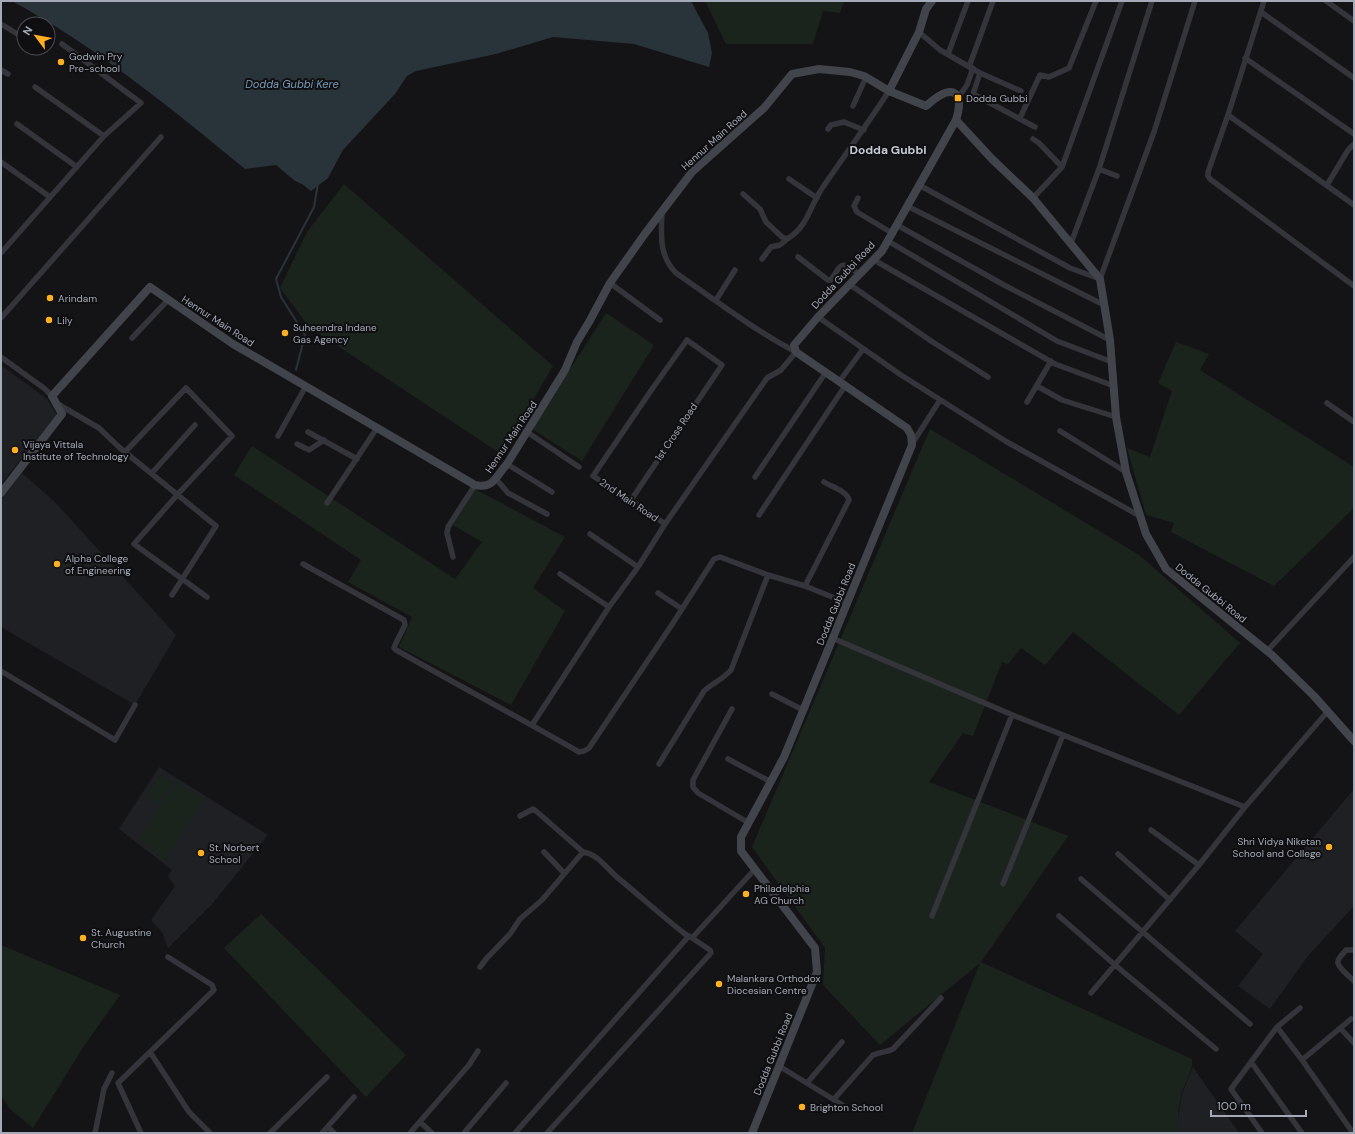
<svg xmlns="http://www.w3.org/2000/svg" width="1355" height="1134" font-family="'DM Sans',sans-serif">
  <rect width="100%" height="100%" fill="#141416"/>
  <path fill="#1f2023" d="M1 365 47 399 57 415 1 484Z
    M22 473 55 502 176 635 135 705 1 627V500Z
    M159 767 268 835 213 903 168 948 162 932 151 920 175 886 168 876 172 870 119 829Z
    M1354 789V906L1308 956 1270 1009 1238 986 1263 954 1235 931Z
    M1193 1067 1239 1133H1178L1177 1126 1182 1094Z"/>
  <path fill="#1b241c" d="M705 1H844L840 13 823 11 813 44H726Z
    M344 184 553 366 501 454 309 327 280 288 307 232Z
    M606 313 654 345 582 461 532 429Z
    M1176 342 1209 354 1200 370 1354 467V508L1274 586 1171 532 1174 523 1146 515 1127 448 1150 457 1172 391 1158 383Z
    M930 429 1139 555 1240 643 1179 715 1073 632 1045 665 1021 648 1008 664 1002 662 973 736 963 733 929 782 1068 836 981 962 1192 1059C1193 1072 1185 1082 1181 1095 1179 1107 1177 1121 1178 1133H912L980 963 880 1045 823 985 825 948 752 847Z
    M252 446 455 579 482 542 453 525 475 489 565 537 533 588 565 611 511 705 399 647 412 617 348 582 361 560 234 475Z
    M160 774 172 782 158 804 146 796Z
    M176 782 205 799 165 860 139 838Z
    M261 914 406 1055 366 1097 224 948Z
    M1 945 120 995 82 1049 33 1128 10 1109 1 1096Z"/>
  <path fill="#29333a" d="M12 1H691L708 33 712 53 709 67 634 44 553 37 496 54 416 71 407 76 395 94 343 150 328 178 311 191 302 184 295 181 276 165 245 169C171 108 96 47 12 1Z"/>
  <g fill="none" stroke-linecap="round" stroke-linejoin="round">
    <path stroke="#29333a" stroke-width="2" d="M296 370 305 335 281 297 276 279 314 207 318 183"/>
    <path stroke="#34353b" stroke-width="5.5" d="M1264 1 1228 115 1208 172V176L1210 179 1354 286
      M1326 1 1354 21
      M1261 12 1354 78
      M1 24 24 38
      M919 32 940 50 980 73 1021 91
      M948 54 968 1
      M1245 58 1354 134
      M969 67 993 1
      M1 70 8 74
      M980 73 973 94 1035 127
      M35 87 104 136
      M958 98 967 85 973 68
      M853 106 866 77
      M1228 115 1354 205
      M1020 118 1040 75 1049 77 1069 68 1096 1
      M17 124 77 167
      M828 129 831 125 844 122 864 130
      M1033 139 1039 143 1062 167
      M1 162 50 197
      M1099 169 1117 176
      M789 179 817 198
      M919 185 1070 268 1100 279 1154 132 1195 1
      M1327 185 1348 150 1354 144
      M743 194 760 209 766 222 782 237 787 239C808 227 810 205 823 187 845 155 868 123 889 91
      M858 198 854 206 857 212 892 233
      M1033 198 1062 167 1122 1
      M907 206 1104 305
      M897 225 1004 285 1110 340
      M888 241 1057 341 1112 362
      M1071 243 1099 169 1152 1
      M1 253 104 136 141 103 62 44
      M798 257 828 280H831C843 261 841 262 859 274
      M762 259 771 247 780 245 787 239
      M874 260 1055 364 1114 386
      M610 283 660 320
      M849 284 931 341 988 377
      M716 300 735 270
      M818 317 901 375 1007 442 1140 516
      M1 318 161 137
      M132 338 168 300
      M1 357 45 389 52 396
      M839 382 863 349
      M1037 386 1062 400 1116 417
      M1027 402 1051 361
      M56 403 99 428 120 448 216 526 172 595
      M1327 403 1354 422
      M1060 431 1126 472
      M308 432 357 459
      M527 432 579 467
      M278 436 306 386
      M297 444 309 450 324 440
      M912 444 940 400
      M125 452 186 388 232 436 178 494 134 544 207 597
      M507 464 552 492
      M152 473 195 425
      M755 477 826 372
      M496 479 508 493 547 514
      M631 500 722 365 687 340 650 392 593 476 631 500 665 524
      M327 503 377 428
      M759 515 845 386
      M590 534 638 567
      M453 557 447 533 448 527 475 485
      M303 564 404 620 405 625 395 645 394 648 396 650C456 684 518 717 579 752L584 751 589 748 673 623 714 559 720 557 768 575 805 586 847 603
      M560 574 609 607
      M805 586 849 500C847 491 832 487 824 482
      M658 593 682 609
      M832 638 1015 716 1245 807
      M1267 651 1354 557
      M1 671 115 740 135 705
      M772 694 803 710
      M732 709 693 780V787L698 793 749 823
      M532 725 609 607 638 567 665 524 767 378 781 370 796 352C754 330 715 300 676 273 659 256 661 235 662 212
      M728 759 771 782
      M659 764 704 691C713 683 723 679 731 670L768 575
      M520 816 533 809 536 811 583 852
      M1151 830 1199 865
      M544 852 564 873
      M1118 854 1170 900
      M1081 879 1250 1024
      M1003 884 1063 735
      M932 916 1012 715
      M1059 916 1115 965 1216 1049
      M1354 950H1346C1344 953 1339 957 1338 961 1336 966 1350 977 1354 981
      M480 967 486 959 510 934 520 919 542 900 583 852C598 854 607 869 618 878 640 896 662 916 685 934L692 938 755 869
      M1091 993 1199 865 1245 807 1328 711
      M1277 1027 1302 1060 1353 1133
      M1341 1029 1354 1043
      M150 1052 189 1112 210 1133
      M1302 1060 1351 1019
      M1251 1062 1302 1133
      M779 1066 844 1106
      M807 1083 842 1042
      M834 1099 873 1055C880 1052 887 1052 893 1049L941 998
      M420 1122 432 1133
      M328 1127 334 1133
      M95 1133 104 1089 112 1073
      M141 1133 118 1083 214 990 212 985 168 957
      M270 1133 327 1077
      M322 1133 354 1097
      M410 1133 469 1065 478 1051
      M464 1133 506 1083
      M515 1133 688 937
      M547 1133 711 953 710 950 692 938
      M1262 1133 1231 1089 1277 1027 1300 1008"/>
    <path stroke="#42444b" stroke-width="8" d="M889 91 919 32 926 9 932 1
      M956 120 992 159 1033 198 1100 279 1110 340 1116 417 1126 472 1146 534 1166 569 1272 655 1314 696 1354 741
      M1 493 62 414 52 396 150 287 233 344 475 485C494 489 496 476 507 464L565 370 577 342 589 322 610 283 644 235 692 172 764 108 792 74 819 69 850 72 864 76 889 91 926 106C932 101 937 96 945 93 964 87 959 111 956 120L882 251 818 317 794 345 796 352 907 428 911 435 912 445 784 757 741 837V851L815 948 817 972 752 1133"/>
  </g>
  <g fill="#ffb022" stroke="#0f0f11" stroke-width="1.5">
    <circle cx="61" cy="62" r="4"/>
    <rect x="954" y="94" width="8" height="8" rx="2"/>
    <circle cx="50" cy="298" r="4"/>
    <circle cx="49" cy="320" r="4"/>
    <circle cx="285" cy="333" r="4"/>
    <circle cx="15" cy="450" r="4"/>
    <circle cx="57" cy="564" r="4"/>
    <circle cx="1329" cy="847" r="4"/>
    <circle cx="201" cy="853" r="4"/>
    <circle cx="746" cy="894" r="4"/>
    <circle cx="83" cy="938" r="4"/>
    <circle cx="719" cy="984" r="4"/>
    <circle cx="802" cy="1107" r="4"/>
  </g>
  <g text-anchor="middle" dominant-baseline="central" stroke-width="4" stroke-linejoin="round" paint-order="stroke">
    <g font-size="10" fill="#a4aab7" stroke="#0f0f11" text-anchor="start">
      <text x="69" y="56">Godwin Pry<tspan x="69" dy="12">Pre-school</tspan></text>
      <text x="966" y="98">Dodda Gubbi</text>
      <text x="58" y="298">Arindam</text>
      <text x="57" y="320">Lily</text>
      <text x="293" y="327">Suheendra Indane<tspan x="293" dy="12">Gas Agency</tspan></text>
      <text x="23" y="444">Vijaya Vittala<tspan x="23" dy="12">Institute of Technology</tspan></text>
      <text x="65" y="558">Alpha College<tspan x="65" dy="12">of Engineering</tspan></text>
      <text x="1321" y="841" text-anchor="end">Shri Vidya Niketan<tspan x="1321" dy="12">School and College</tspan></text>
      <text x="209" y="847">St. Norbert<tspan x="209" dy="12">School</tspan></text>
      <text x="754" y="888">Philadelphia<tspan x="754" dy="12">AG Church</tspan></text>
      <text x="91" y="932">St. Augustine<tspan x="91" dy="12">Church</tspan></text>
      <text x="727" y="978">Malankara Orthodox<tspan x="727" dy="12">Diocesian Centre</tspan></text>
      <text x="810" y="1107">Brighton School</text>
    </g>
    <g font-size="10" fill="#a4aab7" stroke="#0f0f11">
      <text transform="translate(714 140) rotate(-42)">Hennur Main Road</text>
      <text transform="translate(843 275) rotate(-47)">Dodda Gubbi Road</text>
      <text transform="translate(218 321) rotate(33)">Hennur Main Road</text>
      <text transform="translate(676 432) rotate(-56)">1st Cross Road</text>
      <text transform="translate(511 437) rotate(-56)">Hennur Main Road</text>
      <text transform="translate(629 500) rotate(34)">2nd Main Road</text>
      <text transform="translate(1211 593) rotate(39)">Dodda Gubbi Road</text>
      <text transform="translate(836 604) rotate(-68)">Dodda Gubbi Road</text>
      <text transform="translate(773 1054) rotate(-68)">Dodda Gubbi Road</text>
    </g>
    <g font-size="11" font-style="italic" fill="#789ab5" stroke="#0f0f11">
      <text x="292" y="84">Dodda Gubbi Kere</text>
    </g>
    <g font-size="12" font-weight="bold" fill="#c5c9d3" stroke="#0f0f11">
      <text x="888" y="150">Dodda Gubbi</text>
    </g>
  </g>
  <rect width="1355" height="1134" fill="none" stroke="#a4aab7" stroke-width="4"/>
  <g transform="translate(36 36) rotate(302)"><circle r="19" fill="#0f0f11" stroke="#4b4d53"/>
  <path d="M0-3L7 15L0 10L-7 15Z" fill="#ffb022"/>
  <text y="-6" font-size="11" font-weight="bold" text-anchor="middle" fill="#a4aab7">N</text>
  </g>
  <path d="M1211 1110v6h95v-6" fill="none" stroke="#a4aab7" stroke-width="2"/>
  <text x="1217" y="1110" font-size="12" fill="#a4aab7" stroke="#0f0f11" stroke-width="3" paint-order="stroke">100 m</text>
</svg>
